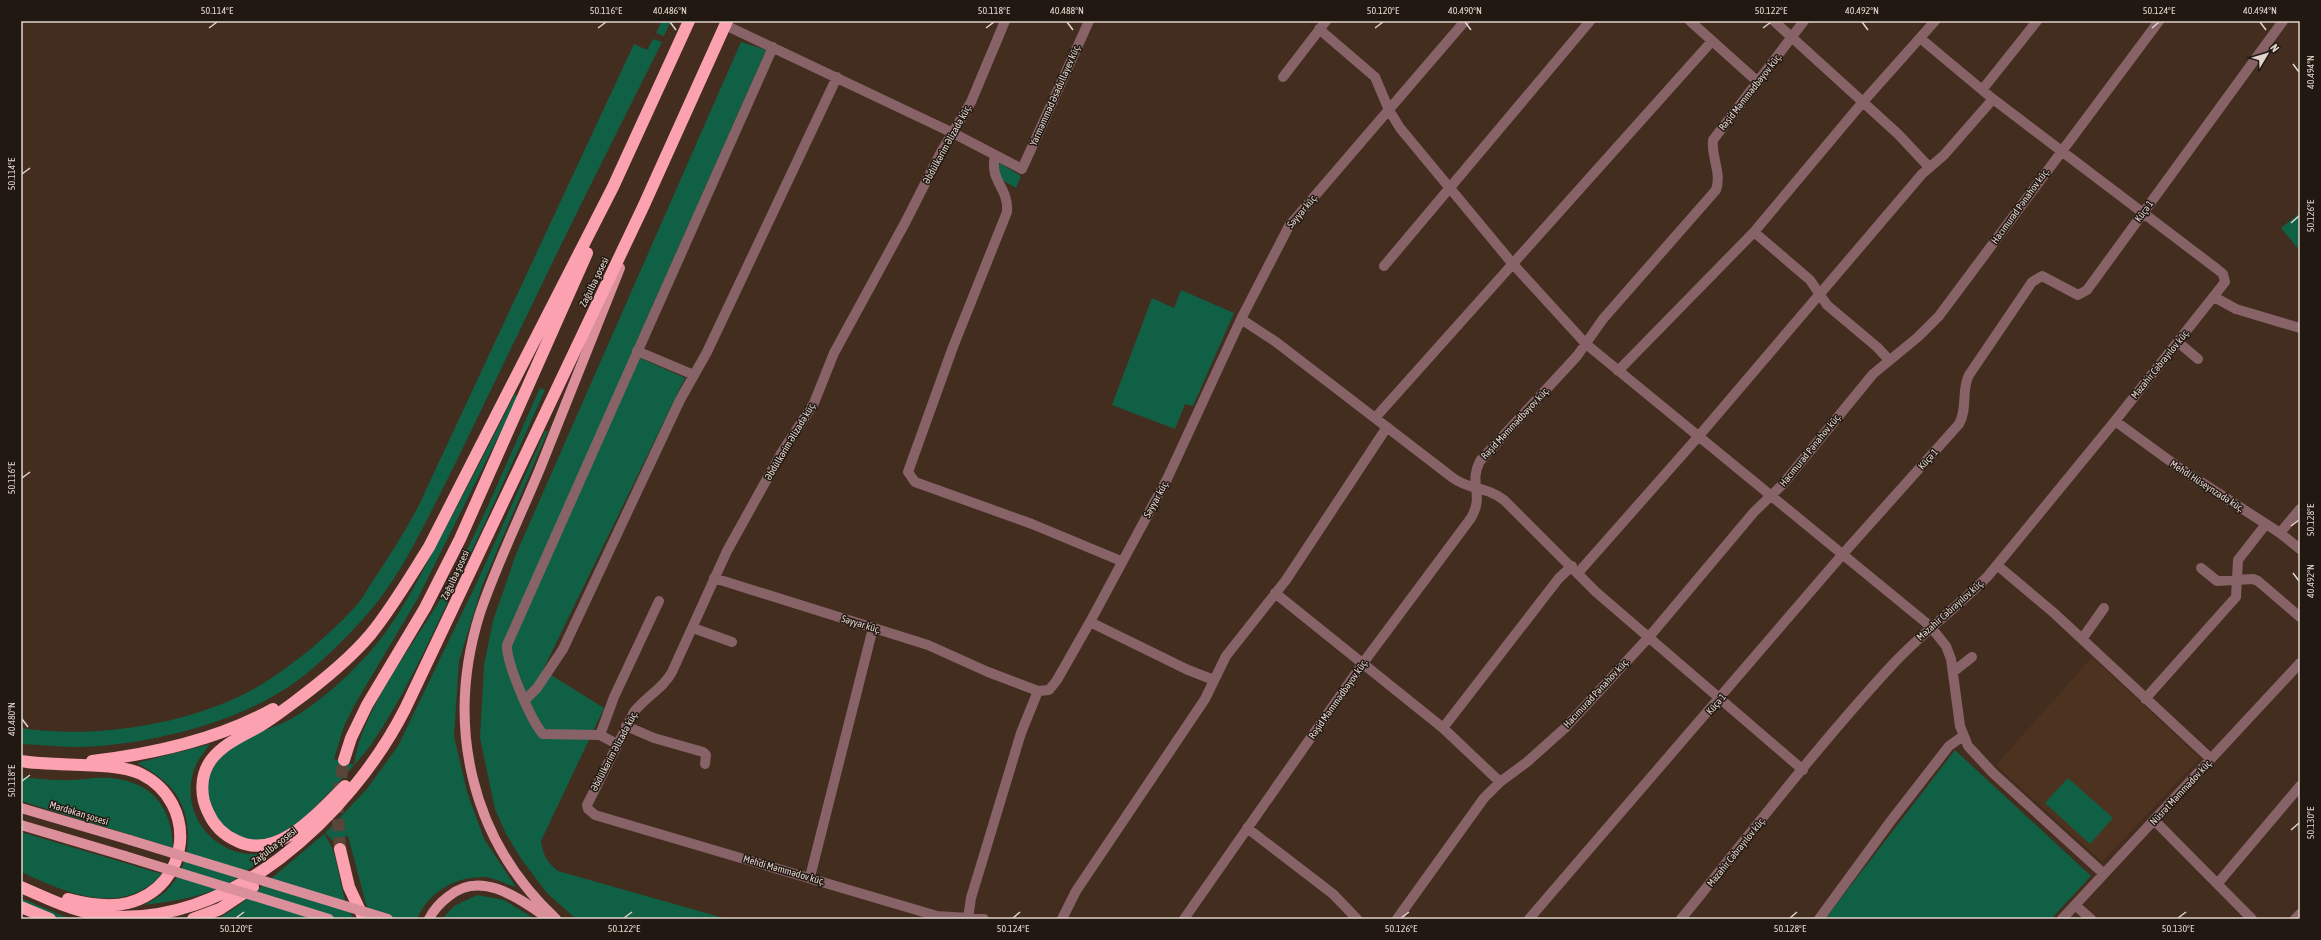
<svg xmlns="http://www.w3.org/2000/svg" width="2321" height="940" font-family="'Asap Condensed',sans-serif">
  <rect width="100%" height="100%" fill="#422d1f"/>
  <path fill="#4c321f" d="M2092 657 2200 758 2102 862 1996 765Z"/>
  <path fill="#106045" d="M662 21H671L664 36 656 33Z
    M653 39 662 42C614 138 566 233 520 330 492 387 465 445 436 502 417 539 397 580 369 612 350 634 328 656 306 674 252 718 167 740 99 746 73 749 46 745 21 744V728C96 740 202 723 267 681 298 661 328 636 353 609 361 602 366 591 372 582 389 557 404 533 418 507L634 44 647 50Z
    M741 42 766 50 631 354 685 378 543 670 604 708 541 841C543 855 547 862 558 871L727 919H576L547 893 522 860 506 834 495 809 480 738 484 665 493 621 516 554Z
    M1000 163 1021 176 1016 188 1002 180 997 168Z
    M2300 213V251L2281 228Z
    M1181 290 1234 313 1193 406 1185 404 1175 429 1112 405 1152 298 1174 308Z
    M540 388 545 390C516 455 487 520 456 584 430 639 405 696 370 746 354 767 335 787 316 806 304 818 287 836 270 840 227 849 190 802 215 763 230 739 265 732 289 720 319 703 345 679 368 654 396 623 416 584 435 547 463 497 489 445 515 394L518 397 418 598 355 704 344 726 334 759 354 765C361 709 417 641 445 591 482 526 509 456 540 388Z
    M545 431H548L482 586 459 661 454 736 467 792 484 839 516 887C506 884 493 877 483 877 454 877 429 892 417 919H373L366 904 348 836 332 840 325 833 366 790 398 746 477 582Z
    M210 744C205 751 198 759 195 767 176 817 221 865 271 852 259 861 247 872 234 880 207 897 174 901 144 905 151 901 159 897 165 892 191 868 196 823 175 793 165 779 152 772 137 763Z
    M1955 750 2091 876 2051 919H1825Z
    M21 777C34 778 47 780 61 780 77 781 93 777 109 778 152 781 172 807 173 848L21 801Z
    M2068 778 2113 818 2090 844 2045 803Z
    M21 832 162 874C122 918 67 893 21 872Z
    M324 834C342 857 337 894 354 919H218L242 903Z
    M477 895 504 900 535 919H442L454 906Z
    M21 898 63 916 77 919H60L21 903Z"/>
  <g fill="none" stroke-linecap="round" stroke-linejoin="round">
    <path stroke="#5a4639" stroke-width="12" stroke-dasharray="12 6" stroke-linecap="butt" d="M340 849 337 803 344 760"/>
    <path stroke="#876267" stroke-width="10" d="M1690 21 1758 82
      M1774 21 1898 134 1929 167
      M725 25 953 133 1022 169 1089 21
      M1319 29 1375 77 1389 110 1400 128 1512 263 1586 344 1930 626 1946 646 1951 659 1960 726 1968 746 1993 773 2104 874
      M1283 77 1326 21
      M1982 90 2037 21
      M995 155C989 182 1009 187 1007 212L953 347 908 472 915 482 1032 524 1121 561
      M1754 232 1810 280 1827 305 1877 347 1889 360
      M1384 266 1590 21
      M2214 297 2236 309 2300 328
      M1241 319 1276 342 1453 478C1471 491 1486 486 1504 500L1596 592 1803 770
      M2178 342 2198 359
      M637 351 694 375
      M1618 371 1754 232 1862 103 1935 21
      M1375 418 1712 41
      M2115 421 2181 469 2280 533 2300 549
      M2280 533 2300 509
      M1997 565 2054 613 2211 759
      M2201 568 2217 581 2253 579 2258 581 2300 617
      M1578 573 1698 437 1922 174 1944 155 1993 99
      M714 578 928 645 988 672 1038 691 1049 690 1057 680 1090 622 1168 477 1241 319 1289 226 1465 21
      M1275 593 1443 728 1500 782
      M1090 622 1188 670 1214 680
      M693 628 732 642
      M2082 639 2104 608
      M1953 672 1972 657
      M2145 699 2236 597 2238 560 2266 524
      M525 700 537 688 563 649 680 400 707 352 837 77
      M626 726 654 738 703 752 706 755 705 764
      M1443 728 1559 578 1572 566
      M600 735 614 697 659 601
      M617 744 600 735 543 734C531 721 506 662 507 645L773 47
      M2155 821 2252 919
      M1247 828 1333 894 1357 919
      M810 877 873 628
      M2218 883 2300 786
      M2075 905 2091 919
      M968 918 971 898 1021 733 1038 691
      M984 919 937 916 595 815 588 809 587 805 634 712C645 697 663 689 672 672L727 551 782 452 814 403 834 353 906 221 941 152 971 102 1005 21
      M1062 919 1076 891 1205 699 1226 656 1286 580 1387 427
      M1184 919 1363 663 1471 518C1485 494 1468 484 1480 461L1577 356 1603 319 1716 190C1722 173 1711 157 1713 140L1804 21
      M1397 919 1484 798 1500 782 1527 762 1565 728 1649 637 1754 512 1783 484 1873 374 1918 337 1939 316 2159 21
      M1529 919 1842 555 1959 424C1968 408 1961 390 1969 375L2032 282 2042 276 2078 295 2087 290 2283 21
      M1681 919C1751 833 1819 744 1894 663 1924 631 1958 607 1988 576L2115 421 2225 282 2223 274 2217 269 1993 99 1920 38
      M1819 919 1890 822 1949 746 1963 736
      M2062 919 2300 663
      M2295 919 2300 914"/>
    <path stroke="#da8f9b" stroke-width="10" d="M21 808 130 840
      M21 825 125 856
      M429 919C434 909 441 902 449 896 482 869 521 900 549 919
      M556 919C470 839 445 724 480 613 497 563 521 515 541 466 568 400 594 334 620 268"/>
    <path stroke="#fba1af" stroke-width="12" d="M344 760 351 738 367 705 425 608 460 539 587 253
      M21 761C53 767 115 761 141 774 199 803 191 887 128 903 108 908 87 904 68 899
      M92 761C153 754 219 739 273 709
      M345 786C319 812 278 861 237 841 223 835 214 826 208 812 200 796 200 775 211 760 224 743 243 736 260 726 272 719 282 711 293 703 320 683 348 661 370 635 392 608 410 577 429 547L613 187 689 21
      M340 849 349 887 364 919
      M21 887C47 898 72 911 100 915 228 932 351 815 405 709L644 205 727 21
      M21 907 50 919
      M193 919 220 909 253 887"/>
    <path stroke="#da8f9b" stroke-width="10" d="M130 840 388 919
      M125 856 329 919"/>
  </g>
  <path fill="none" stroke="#e2d4cc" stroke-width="1.5" d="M670 22 676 30M1067 22 1073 30M1465 22 1471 30M1862 22 1868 30M2260 22 2266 30M209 28 217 22M598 28 606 22M986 28 994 22M1375 28 1383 22M1763 28 1771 22M2152 28 2159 22M2293 64 2299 72M22 174 30 168M2291 223 2299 216M22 478 30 472M2291 526 2299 520M2293 573 2299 581M22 719 28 727M22 781 30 775M2291 830 2299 823M236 918 244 912M624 918 632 912M1013 918 1020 912M1401 918 1409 912M1790 918 1797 912M2178 918 2186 912"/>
  <g text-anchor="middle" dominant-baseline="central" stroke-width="3" stroke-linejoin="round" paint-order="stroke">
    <g font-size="10" fill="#e2d4cc" stroke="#211812">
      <text transform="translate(1750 92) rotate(-52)">Rəşid Məmmədbəyov küç.</text>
      <text transform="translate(1055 95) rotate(-66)">Yarməmməd Əsədullayev küç.</text>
      <text transform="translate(947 144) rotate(-61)">Əbdülkərim Əlizadə küç.</text>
      <text transform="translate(2020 206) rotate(-54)">Hacımurad Pənahov küç.</text>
      <text transform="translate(1302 211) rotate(-50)">Səyyar küç.</text>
      <text transform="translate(2144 211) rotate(-54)">Küçə 1</text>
      <text transform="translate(594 282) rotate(-64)">Zağulba şosesi</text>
      <text transform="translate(2160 364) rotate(-51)">Məzahir Cəbrayılov küç.</text>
      <text transform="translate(1515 423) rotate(-47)">Rəşid Məmmədbəyov küç.</text>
      <text transform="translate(790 441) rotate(-59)">Əbdülkərim Əlizadə küç.</text>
      <text transform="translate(1810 450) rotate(-51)">Hacımurad Pənahov küç.</text>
      <text transform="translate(1928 459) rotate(-48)">Küçə 1</text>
      <text transform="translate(2207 486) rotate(33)">Mehdi Hüseynzadə küç.</text>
      <text transform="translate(1156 499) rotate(-61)">Səyyar küç.</text>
      <text transform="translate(455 575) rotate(-65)">Zağulba şosesi</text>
      <text transform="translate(1950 610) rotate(-42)">Məzahir Cəbrayılov küç.</text>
      <text transform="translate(861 624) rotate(17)">Səyyar küç.</text>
      <text transform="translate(1596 693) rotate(-47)">Hacımurad Pənahov küç.</text>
      <text transform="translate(1338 699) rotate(-55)">Rəşid Məmmədbəyov küç.</text>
      <text transform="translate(1716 704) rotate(-49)">Küçə 1</text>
      <text transform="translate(614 751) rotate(-62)">Əbdülkərim Əlizadə küç.</text>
      <text transform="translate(2181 792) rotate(-47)">Nüsrət Məmmədov küç.</text>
      <text transform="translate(79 813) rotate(17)">Mərdəkan şosesi</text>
      <text transform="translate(274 846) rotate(-38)">Zağulba şosesi</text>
      <text transform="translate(1736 852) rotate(-51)">Məzahir Cəbrayılov küç.</text>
      <text transform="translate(784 870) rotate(16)">Mehdi Məmmədov küç.</text>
    </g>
  </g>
  <rect width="2321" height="940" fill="none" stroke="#211812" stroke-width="44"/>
  <g transform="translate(2267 54) rotate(52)" stroke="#211812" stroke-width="3" paint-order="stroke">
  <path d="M0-3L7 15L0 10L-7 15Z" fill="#e2d4cc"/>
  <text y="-6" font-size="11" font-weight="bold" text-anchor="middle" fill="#e2d4cc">N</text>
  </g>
  <rect x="22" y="22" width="2277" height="896" fill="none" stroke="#e2d4cc" stroke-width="1.5"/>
  <g font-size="10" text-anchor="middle" fill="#e2d4cc">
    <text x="217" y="14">50.114°E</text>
    <text x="606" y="14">50.116°E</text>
    <text x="670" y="14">40.486°N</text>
    <text x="994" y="14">50.118°E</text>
    <text x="1067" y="14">40.488°N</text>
    <text x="1383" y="14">50.120°E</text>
    <text x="1465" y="14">40.490°N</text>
    <text x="1771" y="14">50.122°E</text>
    <text x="1862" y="14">40.492°N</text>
    <text x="2159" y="14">50.124°E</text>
    <text x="2260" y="14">40.494°N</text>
    <text transform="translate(2310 72) rotate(-90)" y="4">40.494°N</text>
    <text transform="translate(11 174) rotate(-90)" y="4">50.114°E</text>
    <text transform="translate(2310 216) rotate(-90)" y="4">50.126°E</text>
    <text transform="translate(11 478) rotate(-90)" y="4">50.116°E</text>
    <text transform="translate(2310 520) rotate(-90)" y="4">50.128°E</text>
    <text transform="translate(2310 581) rotate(-90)" y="4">40.492°N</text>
    <text transform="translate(11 719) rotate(-90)" y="4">40.480°N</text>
    <text transform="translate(11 781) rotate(-90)" y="4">50.118°E</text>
    <text transform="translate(2310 823) rotate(-90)" y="4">50.130°E</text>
    <text x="236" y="932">50.120°E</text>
    <text x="624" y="932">50.122°E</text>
    <text x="1013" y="932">50.124°E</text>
    <text x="1401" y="932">50.126°E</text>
    <text x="1790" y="932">50.128°E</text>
    <text x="2178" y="932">50.130°E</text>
  </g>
</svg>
